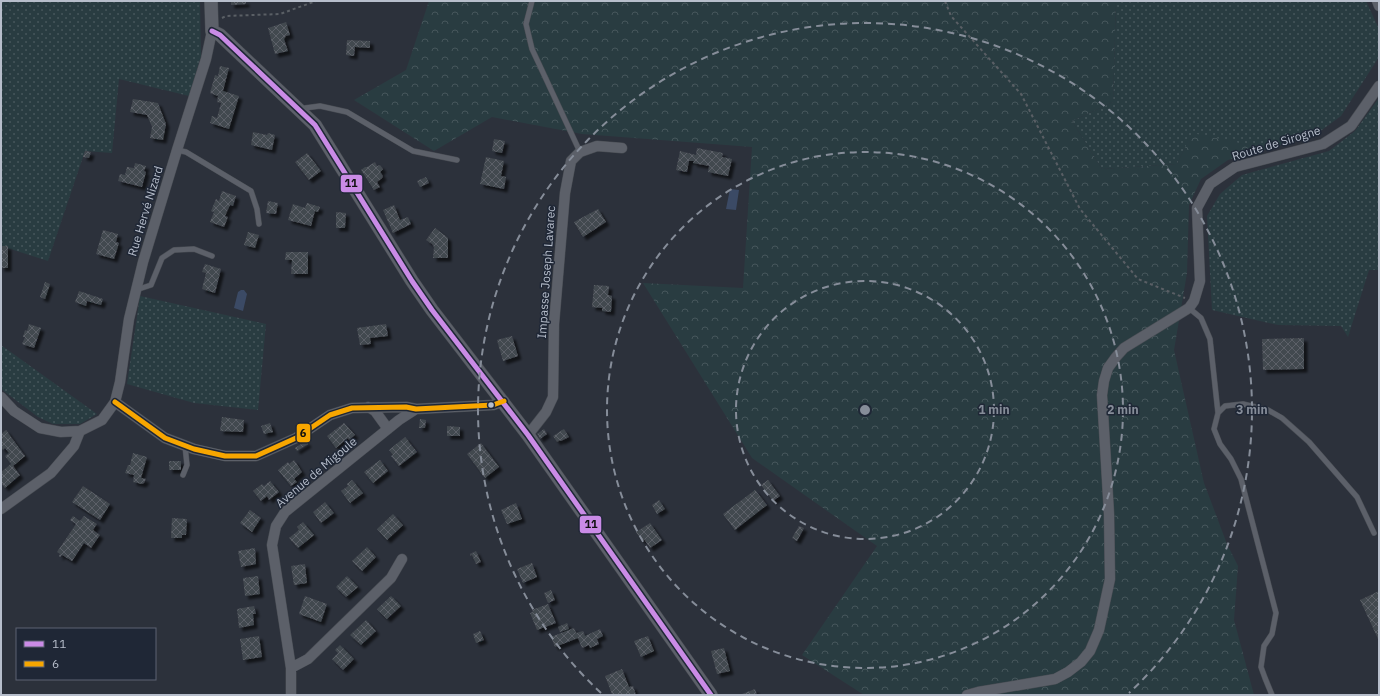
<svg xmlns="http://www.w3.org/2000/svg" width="1380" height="696" font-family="'IBM Plex Sans',sans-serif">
  <defs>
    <pattern id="grass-dots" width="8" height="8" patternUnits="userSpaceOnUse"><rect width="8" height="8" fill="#293c41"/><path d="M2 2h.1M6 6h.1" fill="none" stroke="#46565b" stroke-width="1.8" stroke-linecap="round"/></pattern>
    <pattern id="forest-crowns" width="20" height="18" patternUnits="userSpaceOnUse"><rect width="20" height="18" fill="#293c41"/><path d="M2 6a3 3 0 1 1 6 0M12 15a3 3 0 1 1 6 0" fill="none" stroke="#46565b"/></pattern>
    <pattern id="building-cross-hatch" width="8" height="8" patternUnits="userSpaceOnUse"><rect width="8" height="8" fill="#43484f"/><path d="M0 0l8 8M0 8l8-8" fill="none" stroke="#5c6167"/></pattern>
    <filter id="shadow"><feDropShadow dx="3.5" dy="3.5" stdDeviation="1" flood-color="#0009"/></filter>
  </defs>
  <rect width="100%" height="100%" fill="#2c313b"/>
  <path fill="url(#grass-dots)" d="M1 1H200L201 56 189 96 119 79 112 153 85 151 48 261 1 246Z
    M1116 1H1366L1379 29V57L1341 116 1315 135 1268 149 1192 134 1177 164 1102 169 1072 121 1113 102Z
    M1379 98V270H1369L1348 337 1341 326 1278 325 1212 310 1207 216 1220 194 1242 175 1329 151 1355 131Z
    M140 296 266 324 258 410 194 403 127 384Z
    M1 345 97 414 80 424H53L38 417 1 389Z"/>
  <path fill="url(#forest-crowns)" d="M429 1H1116L1113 102 1072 121 1102 169 1177 164 1192 133 1268 149 1228 160 1201 179 1189 205 1187 273 1174 350 1204 483 1227 544 1238 566 1234 620 1254 695H864L802 655 877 546 752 458 643 283 743 288 752 147 582 134 492 117 434 151 354 100 406 70Z"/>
  <path fill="#3b4a65" d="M730 189 739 190 736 210 726 209Z
    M241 290H244L247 294 243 311 234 308 238 292Z"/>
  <path fill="url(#building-cross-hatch)" filter="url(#shadow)" d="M231 1H246V4L231 5Z
    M286 22 290 35 286 36 284 39 288 51 275 54 268 28Z
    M347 40 370 41V48L355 47 354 56 346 55Z
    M220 66 229 68 223 91 239 96 229 129 210 123 212 116 217 118 221 103 217 102 218 96 210 93 215 75 218 76Z
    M133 99 158 103 166 124 163 140 150 138 152 127 147 115 130 112Z
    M253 132 267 135 268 133 275 135 272 150 251 145Z
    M494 139 505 141 502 153 492 151Z
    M697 148 723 153 722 157 732 159 728 176 708 172 709 166 693 163 694 161H689L687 172 676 170 680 151 696 155Z
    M85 151 91 152 89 158 83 157Z
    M307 153 321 171 309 180 295 162Z
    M486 157 504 161 501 176 506 177 504 189 480 184Z
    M375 162 377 166 380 165 383 169 380 172 383 176 382 178 377 182 380 187 374 190 361 170 365 167H367Z
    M135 163 146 166 144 171 146 172 142 187 118 181 120 174 125 175 127 167 134 168Z
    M426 177 429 183 420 187 417 181Z
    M222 191 236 196 233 206 230 205 225 216 228 217 224 227 210 222 214 212 211 211 216 199 219 201Z
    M268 201 278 203 276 214 266 213Z
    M307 203 320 207 318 212 315 211 311 226 288 220 293 204 305 208Z
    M394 205 400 220 408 217 411 224 393 233 383 210Z
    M598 209 606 222 583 237 574 222Z
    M336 212 346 213 345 228H336Z
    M435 228 448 238V258H433L434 247 432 244 426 240Z
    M103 230 118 234 116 242 119 243 114 259 96 254Z
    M248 232 259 235 255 248 244 245Z
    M1 246H8V268H1Z
    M286 252H308V274H291L292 260H285Z
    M205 264 221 269 215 293 202 289 206 273 202 272Z
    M45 282 50 284 45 299 40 297Z
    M594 285 609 286 608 295 612 296 611 312 602 311V308L592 307Z
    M79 291 103 299 101 305 87 301 86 306 75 302Z
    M29 324 41 328 34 348 22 344 25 337H23L25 330 27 331Z
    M386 324 388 336 370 338 371 344 360 345 357 328Z
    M512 336 518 356 503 361 497 340Z
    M1304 338V369L1263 370 1262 339Z
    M222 417 244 420 243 432 220 431Z
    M420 419 426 420 425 428H419Z
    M270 423 273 432 264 434 261 426Z
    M344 423 355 435 349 440 348 438 336 448 327 436Z
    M447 426 460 427V436H447Z
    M544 429 547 434 540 439 537 434Z
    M564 429 569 437 561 441 560 440 557 442 553 436Z
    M6 430 25 456 13 466 20 475 5 488 1 483V472L11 464 5 456 9 453 5 448 3 450 1 447V441L3 440 1 437V434Z
    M405 437 417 452 399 466 391 456 393 455 389 450Z
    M306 441 308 444 297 451 295 448Z
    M481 443 499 467 485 478 467 454Z
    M133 453 147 457 141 478 146 479 144 483 142 484 133 482 134 475 125 473 128 465H130Z
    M294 460 302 472 294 479 297 482 291 486 278 470 288 462 289 464Z
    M380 460 388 471 373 483 364 472Z
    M169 461H181V470H169Z
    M352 480 363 493 350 503 341 491 348 486 347 484Z
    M768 480 780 496 773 501 761 485Z
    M270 481 279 492 269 500 267 496 261 501 253 491 262 484 264 486Z
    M83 486 110 504 100 520 72 502Z
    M755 490 767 505 735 530 723 514Z
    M659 500 665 509 657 514 652 505Z
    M325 502 334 513 321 523 313 512Z
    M516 503 522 519 507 524 501 510Z
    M250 510 261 518 252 532 240 523Z
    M393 514 403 525 387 540 377 529Z
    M73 516 80 521 84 516 97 524 93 530 100 535 91 548 84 543 72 561 62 555 60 557 59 556 60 554 57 552 76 524 70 520Z
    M172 518 187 519 186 535H182V538H171Z
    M303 522 314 535 298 548 289 538 299 530 297 527Z
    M650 523 662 540 650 548 644 539 642 541 636 532Z
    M799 526 804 528 797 541 792 538Z
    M367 547 376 557 362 571 352 561Z
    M255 548 256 564 241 567 238 551Z
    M476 551 481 562 476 564 472 555 470 556V554Z
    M532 563 537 577 523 583 517 569Z
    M305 564 307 583 294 585 291 566Z
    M258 576 260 594 245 596 243 578Z
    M347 576 358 587 346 597 336 587Z
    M551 590 555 600 548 603 544 593Z
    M1379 591V641L1360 600Z
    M305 596 327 604 321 622 299 614Z
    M391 596 401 606 387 619 377 609Z
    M548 604 556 623 537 630 530 613 533 612 532 610Z
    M254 606 256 614H253L254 625 239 628 237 609Z
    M366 620 376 631 361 645 350 635Z
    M567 623 569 629 560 632 558 627Z
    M574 628 576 633 583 631 585 636 600 629 603 636 597 639 599 644 590 648 589 645 582 648 578 638 555 647 551 637Z
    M480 631 484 640 476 643 473 634Z
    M259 636 262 657 243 660 240 639Z
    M648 636 654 651 641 657 634 641Z
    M340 645 354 659 343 670 332 659 338 653 335 650Z
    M724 648 730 671 717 674 711 651Z
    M622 669 629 687 633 686 636 695H613L612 694 605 676Z
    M755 689 757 695H742V694Z"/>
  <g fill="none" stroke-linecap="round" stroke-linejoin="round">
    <defs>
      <path id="service" d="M532 1 526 24 532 49 580 152
        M301 111 305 108 320 106 347 112 413 151 457 160
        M177 150 186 152 251 191 257 209 259 224
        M136 290 151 285 162 258 174 250 194 249 212 256
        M1189 308 1201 318 1210 339 1218 413
        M183 475 187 465 185 446
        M1272 695 1265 678 1261 667 1264 646 1272 634 1276 613 1241 479 1231 459 1220 444 1214 429 1218 413 1225 406 1243 404 1268 410 1282 418 1309 442 1357 497 1374 533"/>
      <path id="minor" d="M1377 1 1379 6
        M1 397 14 411 40 428 61 432 80 431 102 420 115 402 120 382 129 319 143 262 177 150 206 59 212 31
        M115 402 165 438 194 449 225 456H256L296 438 330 415 352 408 406 407 416 409 493 405 504 401
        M368 407 375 411 388 429
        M528 435 546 412 553 397 554 324 565 193 571 161 580 152 597 146 622 148
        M1 509 51 473 74 446 80 431
        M291 668 308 659 391 578 402 559
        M291 695V668L272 545 276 526 285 512 399 420 416 409
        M967 695 978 692 1055 679 1068 672 1081 662 1090 651 1099 630 1110 579 1109 514 1102 395 1104 381 1108 368 1116 357 1124 348 1189 308 1194 301 1200 281 1197 208 1210 184 1235 167 1323 144 1351 126 1379 86"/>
      <path id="tertiary" d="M211 1 212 31 220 35 315 125 412 281 432 310 528 435 711 695"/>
    </defs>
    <use href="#service" stroke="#484c53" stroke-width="6"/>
    <use href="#minor" stroke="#484c53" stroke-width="11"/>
    <use href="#tertiary" stroke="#484c53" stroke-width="14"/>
    <path stroke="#5a5f65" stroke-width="2" stroke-dasharray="3 3" stroke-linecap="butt" d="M945 1 951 16 1021 94 1080 209 1138 279 1185 298
      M222 18 226 16 280 14 316 1"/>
    <use href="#service" stroke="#5c6069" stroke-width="5"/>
    <use href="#minor" stroke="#5c6069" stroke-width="10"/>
    <use href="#tertiary" stroke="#5c6069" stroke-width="13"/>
    <defs>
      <path id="bus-1" d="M212 31 220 35 315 125 412 281 432 310 528 435 711 695"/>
      <path id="bus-2" d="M115 402 165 438 194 449 225 456H256L296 438 330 415 352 408 406 407 416 409 493 405 504 401"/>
    </defs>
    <use href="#bus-1" stroke="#1f2736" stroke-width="8"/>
    <use href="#bus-2" stroke="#1f2736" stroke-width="8"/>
    <use href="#bus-1" stroke="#ca8be6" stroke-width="5"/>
    <use href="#bus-2" stroke="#f7a600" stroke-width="5"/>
  </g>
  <g fill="none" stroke="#868d99" stroke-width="2" stroke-dasharray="7 5">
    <circle cx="865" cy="410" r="129"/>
    <circle cx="865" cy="410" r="258"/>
    <path d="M601 693A387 387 0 1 1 1129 693"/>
  </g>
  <circle fill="#b7becb" stroke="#1f2736" stroke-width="1.5" cx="491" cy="405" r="3.5"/>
  <g text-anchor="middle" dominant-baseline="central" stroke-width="3" stroke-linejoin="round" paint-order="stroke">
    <g font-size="12" fill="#b7becb" stroke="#1f2736">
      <text transform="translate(1276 143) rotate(-17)">Route de Sirogne</text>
      <text transform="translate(145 211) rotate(-73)">Rue Hervé Nizard</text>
      <text transform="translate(546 272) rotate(-86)">Impasse Joseph Lavarec</text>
      <text transform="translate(316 472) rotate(-40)">Avenue de Migoule</text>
    </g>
  </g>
  <circle cx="865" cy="410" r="6" fill="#868d99" stroke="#1f2736" stroke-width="2"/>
  <g font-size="12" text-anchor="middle" font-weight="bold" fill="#868d99" stroke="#1f2736" stroke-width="3" stroke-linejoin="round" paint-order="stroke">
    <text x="994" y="414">1 min</text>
    <text x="1123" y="414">2 min</text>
    <text x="1252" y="414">3 min</text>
  </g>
  <g stroke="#1f2736" stroke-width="1.5">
    <rect x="340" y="174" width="23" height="19" rx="4" fill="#ca8be6"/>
    <rect x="296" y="423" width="15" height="20" rx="4" fill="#f7a600"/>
    <rect x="579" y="515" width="23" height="19" rx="4" fill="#ca8be6"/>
  </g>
  <g font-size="11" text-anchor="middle" font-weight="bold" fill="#111">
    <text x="351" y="187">11</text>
    <text x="303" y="437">6</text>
    <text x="591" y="528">11</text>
  </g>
  <rect width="1380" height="696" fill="none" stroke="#b7becb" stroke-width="4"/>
  <rect x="16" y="628" width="140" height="52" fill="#1f2736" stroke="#5c6372"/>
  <rect x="24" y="641" width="20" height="6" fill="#ca8be6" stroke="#5c6372"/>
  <text x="52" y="648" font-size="12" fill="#b7becb">11</text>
  <rect x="24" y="661" width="20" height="6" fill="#f7a600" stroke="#5c6372"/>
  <text x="52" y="668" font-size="12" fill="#b7becb">6</text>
</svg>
